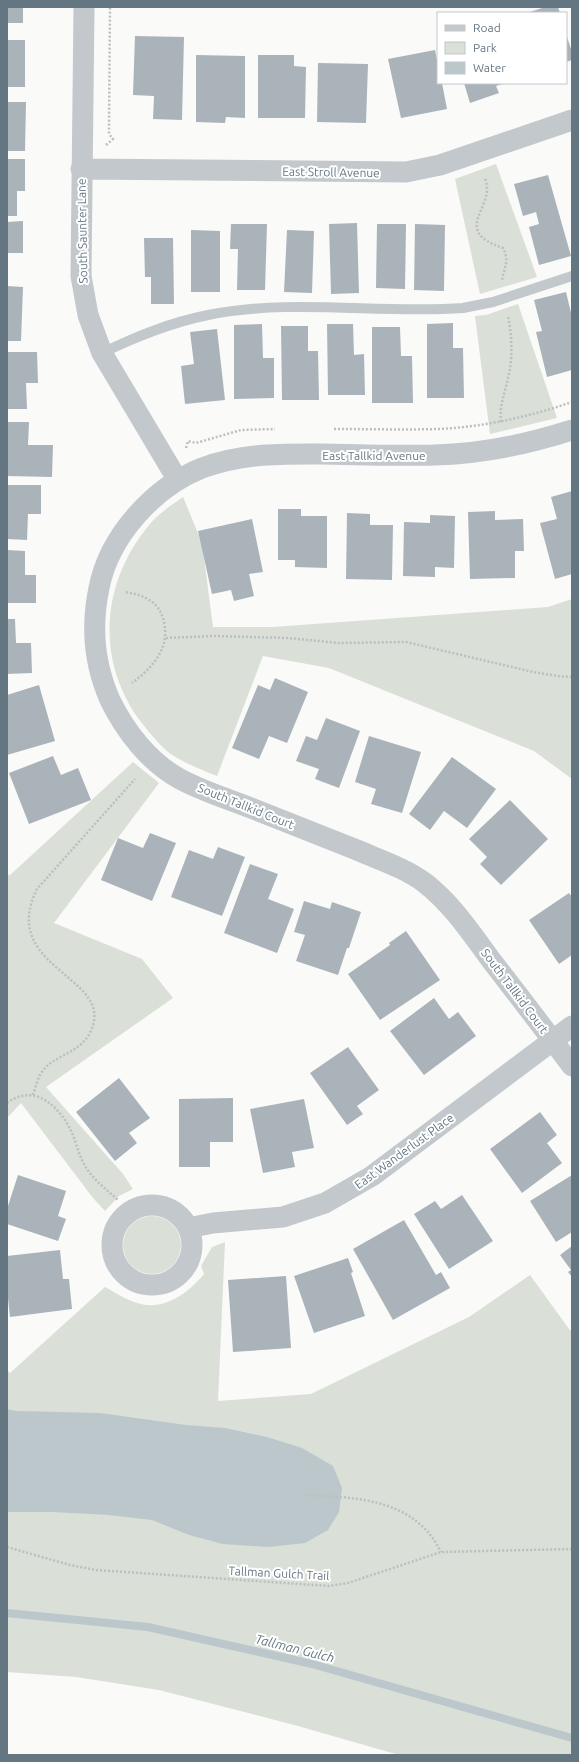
<svg xmlns="http://www.w3.org/2000/svg" width="579" height="1762" font-family="Ubuntu,sans-serif">
  <rect width="100%" height="100%" fill="#fafaf8"/>
  <path fill="#dadfd7" d="M496 164 537 277 480 294 455 179Z
    M518 304 557 418 490 434 475 316 486 315Z
    M183 497 202 543 213 627H273L548 607 572 599V779L534 751 329 668 263 656 217 776C200 769 183 763 168 752 160 745 152 736 145 727 95 666 99 584 150 524 159 513 172 505 183 497Z
    M133 762 159 783 54 923 142 959 173 998 46 1087 123 1174 133 1189 119 1196 105 1211 93 1198 21 1103 7 1118V871L9 876Z
    M123 1245a29 29 0 1 1 58 0a29 29 0 1 1-58 0Z
    M225 1242 218 1401 311 1394 469 1317 530 1275 572 1333V1755H399L298 1726 159 1690 76 1677 7 1672V1370L10 1373 105 1287C116 1293 128 1301 141 1304 166 1310 189 1292 204 1274L201 1266 212 1247Z"/>
  <path fill="#bbc7cb" d="M7 1409 16 1411 100 1413 186 1425 225 1428 267 1437 302 1448 333 1466 342 1488 339 1512 328 1530 305 1543 269 1547 223 1544 189 1535 152 1520 109 1515 52 1512H7Z"/>
  <g fill="none" stroke-linecap="round" stroke-linejoin="round">
    <path stroke="#bbc7cb" stroke-width="8" d="M7 1613 148 1627 312 1664 572 1738"/>
  </g>
  <path fill="#aab3b9" d="M7 7H23V23H7Z
    M545 7H558L560 13H527Z
    M566 34 572 52V60L566 62Z
    M135 36 184 37 182 120 153 119 154 96 133 95Z
    M7 40H25V87H7Z
    M435 50 438 65V83H442L447 109 401 118 388 59Z
    M196 55 245 56V118L226 117 225 123 196 122Z
    M258 55H294V66L306 67 305 118H258Z
    M318 63 368 64 366 123 317 122Z
    M464 83H505L496 86 499 93 470 103Z
    M7 102H26L25 151H7Z
    M7 159H25V191H17V216H7Z
    M548 175 571 256 539 265 529 227 539 224 536 212 523 216 514 184Z
    M23 221V253H7V222Z
    M357 223 359 293 331 294 329 224Z
    M231 224H267L265 290H237L238 249H230Z
    M377 224H406L405 289 376 288Z
    M415 224 445 225 444 291 414 290Z
    M191 230 220 231V292H191Z
    M287 230 314 231 312 293 284 292Z
    M144 238H173L174 304H151V277H145Z
    M7 286 23 287 21 341H7Z
    M566 292 572 317V370L547 377 536 332 542 331 534 300Z
    M453 323V348H463L464 398H427V324Z
    M262 324 263 358H274V398L234 399V325Z
    M327 324H353L354 355 364 354 365 395H328Z
    M281 326H308V351H318L319 400H282Z
    M372 327H400L401 356H412L413 403H372Z
    M217 329 225 400 185 404 181 366 194 364 190 332Z
    M7 352H37L38 383H26L27 409H7Z
    M7 422H29L28 445H53L52 477 7 476Z
    M7 485H41V514H28L27 540 7 539Z
    M572 491V574L555 579 540 523 557 519 551 497Z
    M278 509H301V516H327V568L295 567V560H278Z
    M495 511V520L523 519 524 551H515V578L470 579 468 512Z
    M347 513 370 514V525H393L392 580 346 579Z
    M430 515 455 516 454 568 435 567V577L403 576 404 522 430 523Z
    M252 519 263 572 249 574 254 596 234 601 231 590 212 594 198 531Z
    M7 550 25 551V575H36V603H7Z
    M7 619H15L16 643H31L32 673 7 674Z
    M275 678 308 692 287 743 269 736 259 759 232 748 258 685 270 690Z
    M39 685 55 741 7 755V695Z
    M326 718 360 731 339 788 315 779 319 769 296 761 306 736 317 740Z
    M369 736 421 752 402 813 371 804 376 789 355 782Z
    M53 756 61 775 78 768 91 800 29 824 9 773Z
    M452 757 496 789 467 828 444 811 430 830 409 814Z
    M510 800 548 839 501 885 480 864 487 857 469 839Z
    M150 833 176 843 152 901 101 880 118 838 143 848Z
    M218 847 245 857 222 916 171 897 189 850 213 859Z
    M250 864 278 874 268 899 294 909 277 953 224 933Z
    M569 893 572 897V955L559 964 529 920Z
    M304 901 330 909 332 902 361 912 349 948H347L338 975 296 961 305 935 294 932Z
    M406 931 440 980 380 1020 348 974 390 945 389 943Z
    M434 998 449 1019 458 1012 476 1036 424 1075 390 1031Z
    M348 1047 379 1090 357 1106 363 1114 347 1125 310 1073Z
    M119 1078 150 1118 129 1133 137 1143 115 1161 76 1112Z
    M233 1098V1142H210V1167H179V1099Z
    M304 1099 314 1148 292 1152 295 1167 263 1173 250 1109Z
    M540 1112 557 1135 547 1143 562 1163 522 1193 490 1149Z
    M18 1175 66 1191 58 1216 66 1219 58 1241 7 1224V1209Z
    M572 1175V1232L556 1242 530 1201Z
    M462 1195 493 1241 449 1269 414 1214 435 1201 441 1209Z
    M404 1220 436 1275 441 1272 450 1288 393 1320 353 1249Z
    M572 1246V1277L568 1272 571 1270 560 1255Z
    M60 1250 63 1279H69L72 1309 10 1317 7 1289V1256Z
    M348 1258 353 1272 351 1273 365 1316 314 1333 294 1276Z
    M286 1276 291 1348 233 1352 228 1280Z"/>
  <g fill="none" stroke-linecap="round" stroke-linejoin="round">
    <path stroke="#bbbfc2" stroke-width="2.5" stroke-dasharray="2 2" stroke-linecap="butt" d="M106 145 113 139 109 134V128L110 7
      M485 179C497 207 449 230 503 248 510 262 504 266 502 281
      M501 422C499 406 505 393 508 378 513 359 512 335 508 316
      M334 429C368 429 403 430 438 429 483 427 529 417 572 402
      M186 448 188 441 196 443 241 430 275 429
      M126 592C134 594 142 595 149 600 158 605 162 613 164 622 170 649 152 668 132 683
      M166 638 214 636 288 638 339 643 406 642 533 672 557 676 572 677
      M33 1095C35 1089 37 1081 40 1075 52 1052 87 1056 94 1021 102 975 0 964 37 889L135 779
      M7 1103C16 1096 28 1093 39 1097 57 1105 69 1123 75 1141 78 1149 80 1157 84 1164 91 1178 106 1189 118 1200
      M304 1495C344 1497 392 1497 423 1527 431 1534 436 1543 441 1552
      M7 1547 70 1565 96 1570 329 1586 348 1583 441 1552 572 1549"/>
    <path stroke="#c3c8cc" stroke-width="10" d="M102 353C137 336 169 323 208 315 292 298 379 314 463 308L493 302 572 276"/>
    <path stroke="#c3c8cc" stroke-width="21" d="M84 7 81 276 88 315 102 353 177 479
      M81 169 406 172 440 165 572 120
      M572 430C528 444 482 454 435 455 397 456 359 455 321 454 279 454 243 453 202 468 154 487 109 536 99 588 91 626 94 664 110 700 125 731 149 762 180 779 202 791 228 799 251 808 286 822 322 836 357 850 380 860 405 868 425 883 452 904 471 933 491 960 518 995 545 1030 572 1066
      M112 1245a40 40 0 1 1 80 0a40 40 0 1 1-80 0Z
      M188 1228 213 1223 283 1217 325 1203 372 1176 572 1026"/>
  </g>
  <g text-anchor="middle" dominant-baseline="central" stroke-width="4" stroke-linejoin="round" paint-order="stroke">
    <g font-size="12" fill="#657683" stroke="#fff">
      <text transform="translate(331 172) rotate(1)">East Stroll Avenue</text>
      <text transform="translate(82 231) rotate(-91)">South Saunter Lane</text>
      <text x="374" y="455">East Tallkid Avenue</text>
      <text transform="translate(246 806) rotate(22)">South Tallkid Court</text>
      <text transform="translate(515 991) rotate(53)">South Tallkid Court</text>
      <text transform="translate(404 1151) rotate(-36)">East Wanderlust Place</text>
      <text transform="translate(279 1573) rotate(3)">Tallman Gulch Trail</text>
    </g>
    <g font-size="13" font-style="italic" fill="#60757c" stroke="#fff">
      <text transform="translate(295 1648) rotate(14)">Tallman Gulch</text>
    </g>
  </g>
  <rect width="579" height="1762" fill="none" stroke="#657683" stroke-width="16"/>
  <rect x="437" y="12" width="130" height="72" fill="#ffffff" stroke="#c1c8cd"/>
  <rect x="445" y="25" width="20" height="6" fill="#c3c8cc" stroke="#c1c8cd"/>
  <text x="473" y="32" font-size="12" fill="#657683">Road</text>
  <rect x="445" y="42" width="20" height="12" fill="#dadfd7" stroke="#c1c8cd"/>
  <text x="473" y="52" font-size="12" fill="#657683">Park</text>
  <rect x="445" y="62" width="20" height="12" fill="#bbc7cb" stroke="#c1c8cd"/>
  <text x="473" y="72" font-size="12" fill="#657683">Water</text>
</svg>
